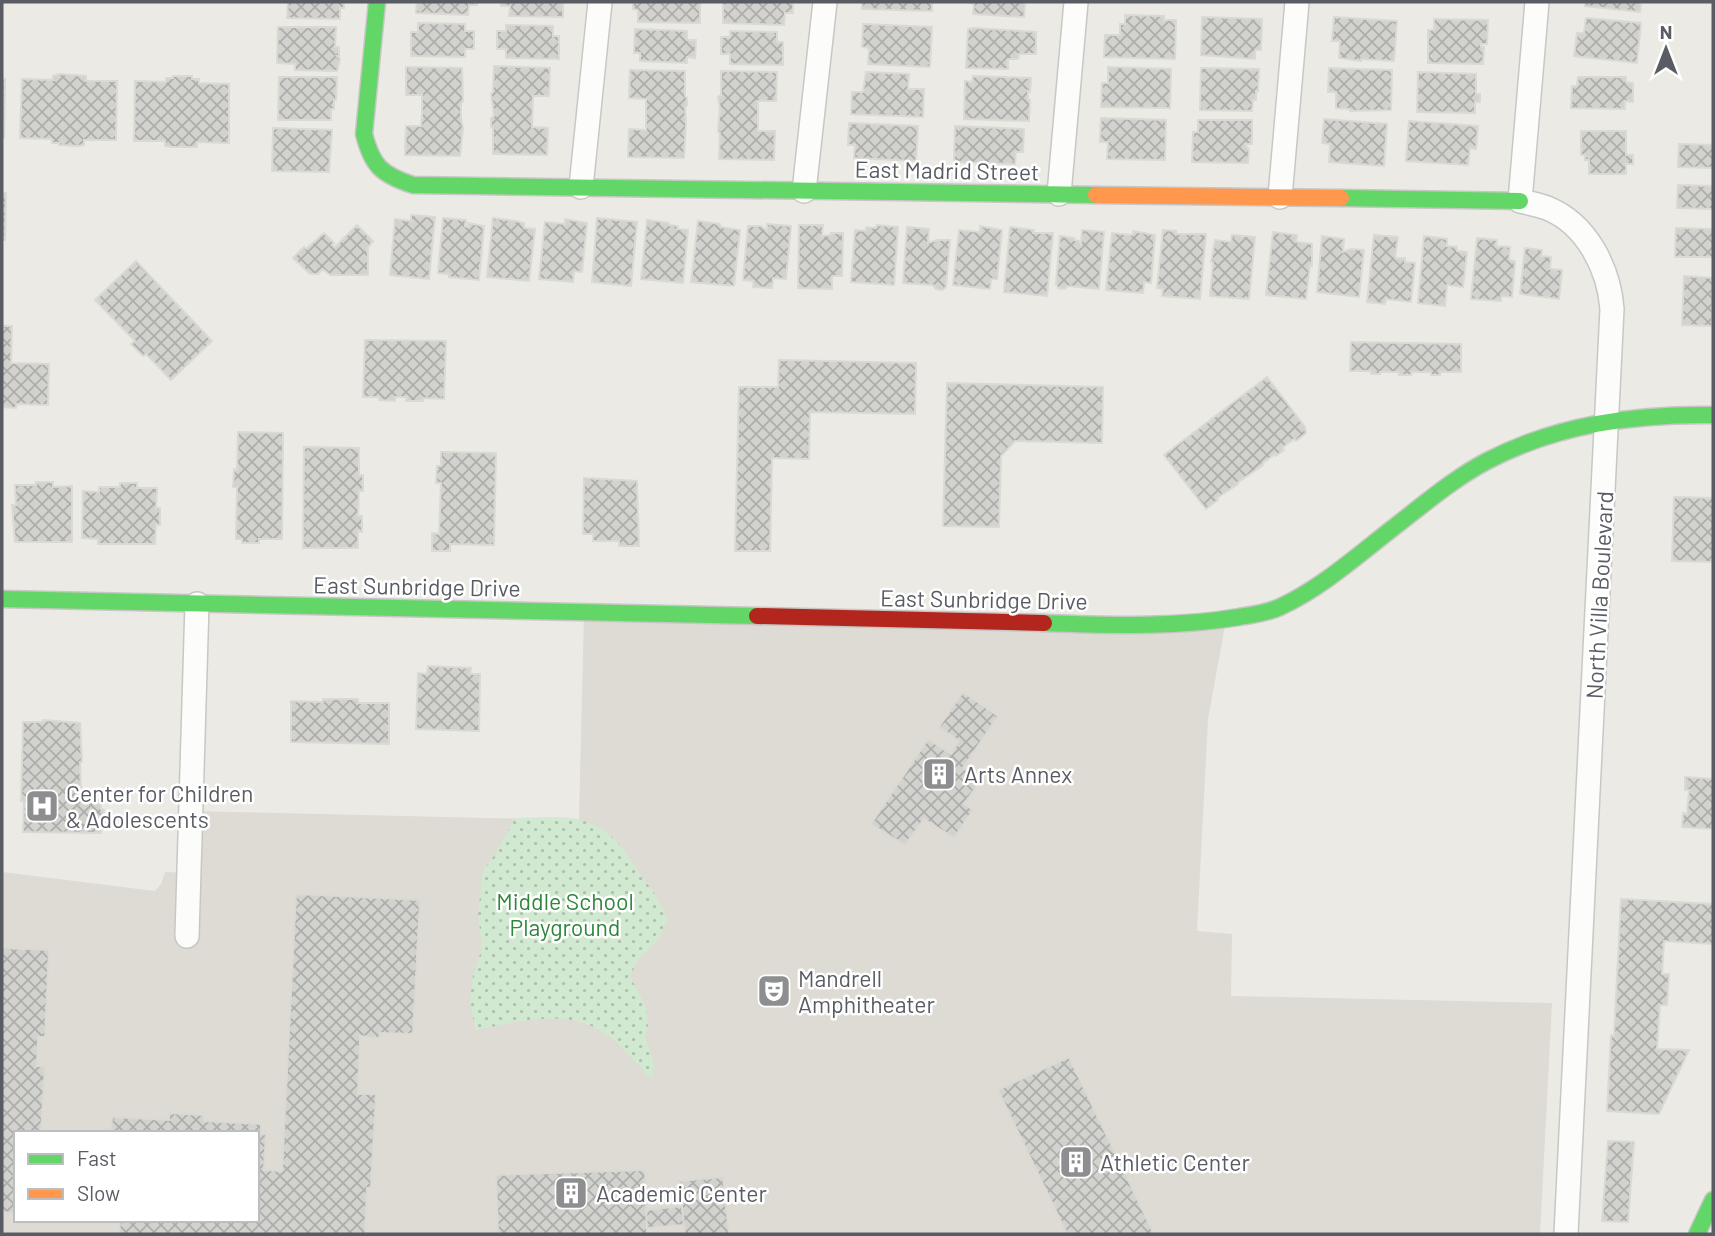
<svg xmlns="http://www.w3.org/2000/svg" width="1715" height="1236" font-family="Barlow,sans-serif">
  <defs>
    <pattern id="park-dots" width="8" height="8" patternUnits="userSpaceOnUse" patternTransform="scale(1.75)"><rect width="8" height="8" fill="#d1e9d0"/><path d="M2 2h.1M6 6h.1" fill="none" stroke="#adc0ac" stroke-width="1.8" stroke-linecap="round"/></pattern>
    <pattern id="building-cross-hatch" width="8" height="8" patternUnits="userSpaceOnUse" patternTransform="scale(1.75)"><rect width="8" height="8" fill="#d2d2ce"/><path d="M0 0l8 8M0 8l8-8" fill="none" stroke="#adaeab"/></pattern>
  </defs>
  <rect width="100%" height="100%" fill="#ebeae4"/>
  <path fill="#dddbd3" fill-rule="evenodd" d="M584 613 1226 620 1208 719 1197 931 1232 934 1231 996 1552 1003 1540 1234H2V872L155 891 161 884 165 872 188 873 191 811 579 820ZM16 1133H257V1220H16Z"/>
  <path fill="url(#park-dots)" d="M515 818C533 818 563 815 580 820 615 829 624 852 642 877 655 894 660 899 667 919L660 938 638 960 630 976C640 997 654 1014 645 1037L654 1063 652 1079C633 1061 614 1034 589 1025 554 1011 511 1023 475 1030L470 997 473 976 482 948 478 913 483 871 496 853Z"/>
  <path fill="url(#building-cross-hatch)" stroke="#dad9d4" stroke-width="2" d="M288 2H344V8H340V19L287 18Z
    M417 2H477V5H469L468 15 416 13Z
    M501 2H563V17L509 16 510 6H501Z
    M633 2H700V23L638 22V10L633 9Z
    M723 2H793V13H785L784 25 723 23Z
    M862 2H932V11L862 9Z
    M967 2H1025L1024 17 973 14 974 4Z
    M1585 2H1641L1640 12 1585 6Z
    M1125 15 1164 16V20H1176L1175 59 1104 57 1105 35H1120V24H1125Z
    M1202 17 1262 19 1261 50H1255V59L1201 55Z
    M1334 17 1397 21 1394 61 1361 59V61L1339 58 1340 41H1332Z
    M1586 18 1641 23 1637 63 1574 56 1577 33H1584Z
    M1434 19 1488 20 1487 44H1481V47H1484L1483 64 1428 63V30H1434Z
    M418 23 465 24V31H474V49H465V57L411 56V32H418Z
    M863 24 932 27 930 67 868 64 869 48 862 47Z
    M506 25 553 26V36H559V59L506 58V49H497V31H506Z
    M278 27H336L335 47H339V56H337L340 59 337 71 295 70V64L277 63Z
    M973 28 1036 32V54H1019L1018 59H1008V69L966 68 968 29Z
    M635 29 687 31V40H696L695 58 687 57V63L640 61V53H634Z
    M730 31 777 32V42H783V65L730 64V54H721V37H730Z
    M494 66 550 68 549 96H533L532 127 548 128 547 155 493 154V128L491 127V118L494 116 491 94 493 92Z
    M406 67 462 68 463 101 461 104V118L463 128 460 156 405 155 406 126H421L422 115V95H406Z
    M1108 67 1171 69 1170 108 1101 107 1102 83H1108Z
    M1201 68 1259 69 1258 91H1256V100H1253L1252 111 1200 110Z
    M1329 68 1392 70 1391 110 1350 111V109L1336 108V92H1328Z
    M630 70 685 71V96L687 98V105L685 108 686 123 684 158 628 157 629 129 646 130V99L629 98Z
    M721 71 777 72 776 101H758V131H775L774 160 719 159 720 133 718 131 720 108 718 97 721 95Z
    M866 72 909 74 908 89H924L923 117 851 114 852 92H863Z
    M1418 72 1476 74V94H1480V102H1475V113L1417 112Z
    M60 74 86 76V81H117L116 140H84V145L78 146 59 145V143H52V139L20 138 22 79 53 80V76Z
    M173 76H192V79H199V83L229 84V143L197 142V147H172L165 146V141H134L135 81 166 82V78H173Z
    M973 76 1031 78 1030 92 1028 91V100H1030L1029 121 964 119 965 81 972 82Z
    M279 77H337L336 100H334V109H331V120H278Z
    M1578 77H1626V82L1633 83V102L1625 101V109L1571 108 1572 86H1577Z
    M2 79H5L4 138H2Z
    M1101 118 1166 120 1165 160 1107 159 1108 142H1100Z
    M1324 119 1387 124 1384 166 1329 162 1330 144 1322 143Z
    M1198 120H1252V144H1245L1249 150 1248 163 1192 162 1193 132H1198Z
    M1409 121 1478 126 1476 149 1470 148 1468 165 1406 161Z
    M849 123 918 126 916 161 854 158 855 145H848Z
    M955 126 1024 129 1023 152H1016L1015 164 954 162Z
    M273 128 332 130 329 172 272 171Z
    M1581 131H1626V155H1633V164H1626V174H1589V160H1585V155H1581Z
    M1679 144 1713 145V168L1678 167Z
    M1678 185 1713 186V209L1677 208Z
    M2 193H6L5 240H2Z
    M411 215 435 217 429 279 390 275 395 219 411 221Z
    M443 218 466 220 465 226 468 227V223L484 226 479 280 449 277V274L438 273Z
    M493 218 515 221 524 223V228L535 229 529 281 487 277Z
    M597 218 637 222 631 286 592 282Z
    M565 219 587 223 582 272 574 271 573 282 539 279 545 222 565 224Z
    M647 220 669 223V225L678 226 677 229 688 230 683 283 641 279Z
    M698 221 720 224V227L740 230 734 286 691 282Z
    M767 224 791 226 786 279 773 278 772 288 753 287 754 281 743 280 748 226H761L767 231Z
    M357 225 373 241 366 250H368V275H330L323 269 318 274H310L293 258 304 247 306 249 324 233 334 243 332 245 335 247Z
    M799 225H823L822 236 831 235V233H843L842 276H832V289L798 288Z
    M877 225 898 227 894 285 851 282 855 230 866 231V227L876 228Z
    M980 226 1002 230 997 279H991L990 289 953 285 959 230 980 232Z
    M907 227 929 229 928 243 938 240H950L946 287 942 290 936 289 933 285 903 283Z
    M1010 227 1034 230 1033 233H1053L1047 296 1004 292Z
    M1676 228 1713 229V257H1675Z
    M1082 230 1104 232 1099 289 1067 286 1065 289 1058 288 1056 284 1060 236 1074 238V240L1079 241 1081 245Z
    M1163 230 1176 231V234H1206L1200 299 1162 296 1163 289 1157 288Z
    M1133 231 1155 235 1151 283 1144 282 1143 293 1106 290 1112 233 1133 235Z
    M1273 232 1297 235 1296 242 1312 244V266H1310L1306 299 1266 295Z
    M1232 235 1255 237 1249 299 1210 296 1213 262H1211L1215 240 1231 242Z
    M1374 235 1398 237 1395 258H1405V262L1415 263 1411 302 1386 299 1385 304 1367 302Z
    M1322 236 1344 239 1343 252 1351 249 1364 250 1359 297 1317 292Z
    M1424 236 1447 239V246L1457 247V251L1467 252 1463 287 1447 285 1445 306 1418 303Z
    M1477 238 1497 240 1496 246 1510 247 1509 260 1515 261 1512 297 1501 296V301L1471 299Z
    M1525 248 1542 250 1541 256 1551 257 1550 269 1562 270 1559 299 1520 294Z
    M136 261 212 341 171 380 146 354 143 356 131 344 135 341 95 300Z
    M1684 276 1713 278 1712 326 1682 325Z
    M2 326H12L11 363 49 364 48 405 16 404V408L2 407Z
    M365 340 446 341 444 399 423 398V401H406L407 397H395V401L379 400V397H363Z
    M1351 342 1461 344V372H1440V375H1431V372H1412L1411 375H1399V372H1380V374H1371V371H1350Z
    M779 360 916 363 915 414 810 412 809 459 772 458 770 551H735L739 387H778Z
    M1267 377 1305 427 1306 433 1296 441 1294 439 1282 448 1284 450 1276 456 1275 454 1262 464 1263 465 1237 483 1238 484 1217 498 1218 500 1206 509 1164 455Z
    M947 383 1103 387 1102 443 1015 441 1001 456 999 527 943 526Z
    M238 432 283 433 282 539H259V543H242V539H236L237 487H233L234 469 237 470Z
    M304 447 359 448V475H363V491H359L358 516H362V532L358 531V548H303Z
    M441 452 496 453 494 545 450 544V551H432V533L439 534 441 483H436L437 466H441Z
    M584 478 637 481 639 546H619V541H593V534H583Z
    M36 482H53V487L72 486V542H15L12 505H16L15 485H36Z
    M120 483H137V488H157L156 508H160V525H156L155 544H98V539L82 538 83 491 99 492V487H120Z
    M1674 497 1713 498V562L1672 561Z
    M428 666 471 668 470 674H480L479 731 416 729 418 673 427 674Z
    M963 692 998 716 963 768 981 780 964 804 973 810 954 838 924 819 905 845 871 824 928 739 951 754 959 741 939 727Z
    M323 699H358V703H389V744L291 742V701L323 702Z
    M43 720 80 723 82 762H80L81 792H78V798L101 799V809L104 810 101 833 23 832 24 801H21L23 722H43Z
    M1685 777 1713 779V829L1682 827 1683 813 1687 814 1689 790H1685Z
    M296 894 420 900 413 1034 380 1033 379 1038 360 1036 358 1094H376L371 1188H367L365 1234H119L120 1220H257V1133H106V1129H111L112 1117 169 1120V1113L204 1115V1121L261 1124V1134H266L264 1170 282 1171Z
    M1621 899 1713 904V944L1664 941 1662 974H1669L1667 1005H1660L1657 1049 1689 1050 1659 1114 1607 1111 1611 1035 1614 1036Z
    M2 948 49 950 45 1037H38L37 1066H45L41 1133H16V1213L2 1212Z
    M1069 1057 1154 1234H1067L998 1090Z
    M1608 1141 1634 1142 1628 1222 1602 1221Z
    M645 1170 647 1234H498L496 1175Z
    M723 1177 729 1234H685L679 1181Z
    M682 1206 684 1225 647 1228 646 1210Z"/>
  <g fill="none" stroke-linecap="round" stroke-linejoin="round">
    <defs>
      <path id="street" d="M1537 2 1520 201C1529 203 1539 205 1547 208 1587 224 1609 269 1612 309L1566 1234
        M581 187 600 2
        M804 191 825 2
        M1059 194 1076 2
        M1280 197 1297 2
        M187 936 197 604"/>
      <path id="fast" d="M377 2 364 134C372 166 382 175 413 185L1096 195
        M1341 198 1520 201
        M2 599 757 616
        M1044 623C1109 625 1175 628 1239 617 1252 615 1268 613 1280 607 1321 588 1357 556 1393 528 1423 505 1453 479 1487 461 1558 424 1635 414 1713 415
        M1697 1234 1713 1200"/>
      <path id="slow" d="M1096 195 1341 198"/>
      <path id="jam" d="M757 616 1044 623"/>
    </defs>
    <use href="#street" stroke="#c7c8c6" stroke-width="26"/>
    <use href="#fast" stroke="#c6c6c5" stroke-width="19"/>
    <use href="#slow" stroke="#c6c6c5" stroke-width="19"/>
    <use href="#jam" stroke="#c6c6c5" stroke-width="19"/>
    <use href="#street" stroke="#fcfcfb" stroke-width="23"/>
    <use href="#fast" stroke="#63d668" stroke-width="16"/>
    <use href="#slow" stroke="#ff974d" stroke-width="16"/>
    <use href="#jam" stroke="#b3261e" stroke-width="16"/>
  </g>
  <defs>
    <symbol id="building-square" viewBox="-11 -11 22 22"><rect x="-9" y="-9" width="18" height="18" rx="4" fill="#8c8e90" stroke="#fff"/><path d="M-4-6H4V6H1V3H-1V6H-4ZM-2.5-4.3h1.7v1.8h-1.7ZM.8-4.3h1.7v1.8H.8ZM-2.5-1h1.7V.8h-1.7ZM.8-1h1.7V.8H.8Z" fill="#fff"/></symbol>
    <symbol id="hospital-square" viewBox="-11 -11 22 22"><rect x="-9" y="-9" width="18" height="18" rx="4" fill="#8c8e90" stroke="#fff"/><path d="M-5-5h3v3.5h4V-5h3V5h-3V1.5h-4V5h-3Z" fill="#fff"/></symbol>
    <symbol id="theatre-square" viewBox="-11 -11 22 22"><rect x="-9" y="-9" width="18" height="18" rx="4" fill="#8c8e90" stroke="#fff"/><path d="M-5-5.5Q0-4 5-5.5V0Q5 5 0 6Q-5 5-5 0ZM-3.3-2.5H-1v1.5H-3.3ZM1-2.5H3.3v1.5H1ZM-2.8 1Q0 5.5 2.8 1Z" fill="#fff"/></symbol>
  </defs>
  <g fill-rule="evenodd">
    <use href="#building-square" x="920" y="755" width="38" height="38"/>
    <use href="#hospital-square" x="23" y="787" width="38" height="38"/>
    <use href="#theatre-square" x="755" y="972" width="38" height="38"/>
    <use href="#building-square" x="1057" y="1143" width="38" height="38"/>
    <use href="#building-square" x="552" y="1174" width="38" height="38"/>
  </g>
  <g text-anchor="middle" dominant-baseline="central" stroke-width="5" stroke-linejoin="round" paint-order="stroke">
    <g font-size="23" fill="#595d63" stroke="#fff">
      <text transform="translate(947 170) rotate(1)">East Madrid Street</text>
      <text transform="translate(417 586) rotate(1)">East Sunbridge Drive</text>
      <text transform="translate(1599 595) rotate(-87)">North Villa Boulevard</text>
      <text transform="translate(984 599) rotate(1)">East Sunbridge Drive</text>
    </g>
    <g font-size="23" fill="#595d63" stroke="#fff" text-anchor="start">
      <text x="964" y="774">Arts Annex</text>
      <text x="66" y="793">Center for Children<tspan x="66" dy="26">&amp; Adolescents</tspan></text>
      <text x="798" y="978">Mandrell<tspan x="798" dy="26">Amphitheater</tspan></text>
      <text x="1100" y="1162">Athletic Center</text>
      <text x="596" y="1193">Academic Center</text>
    </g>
    <g font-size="23" fill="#2e863a" stroke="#fff">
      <text x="565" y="901">Middle School<tspan x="565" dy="26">Playground</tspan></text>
    </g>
  </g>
  <rect width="1715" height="1236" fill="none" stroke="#595d63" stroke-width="7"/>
  <rect x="14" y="1131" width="245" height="91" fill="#ffffff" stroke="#bdbec1" stroke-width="2"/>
  <rect x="28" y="1154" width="35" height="10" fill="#63d668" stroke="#bdbec1" stroke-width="2"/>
  <text x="77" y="1166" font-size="21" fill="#595d63">Fast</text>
  <rect x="28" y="1189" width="35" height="10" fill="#ff974d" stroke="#bdbec1" stroke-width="2"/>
  <text x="77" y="1201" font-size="21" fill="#595d63">Slow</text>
  <g transform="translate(1666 49)" stroke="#ffffff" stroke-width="5" paint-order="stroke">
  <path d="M0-5L12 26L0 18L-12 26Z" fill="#595d63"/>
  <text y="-10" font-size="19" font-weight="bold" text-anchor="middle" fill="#595d63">N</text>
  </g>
</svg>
